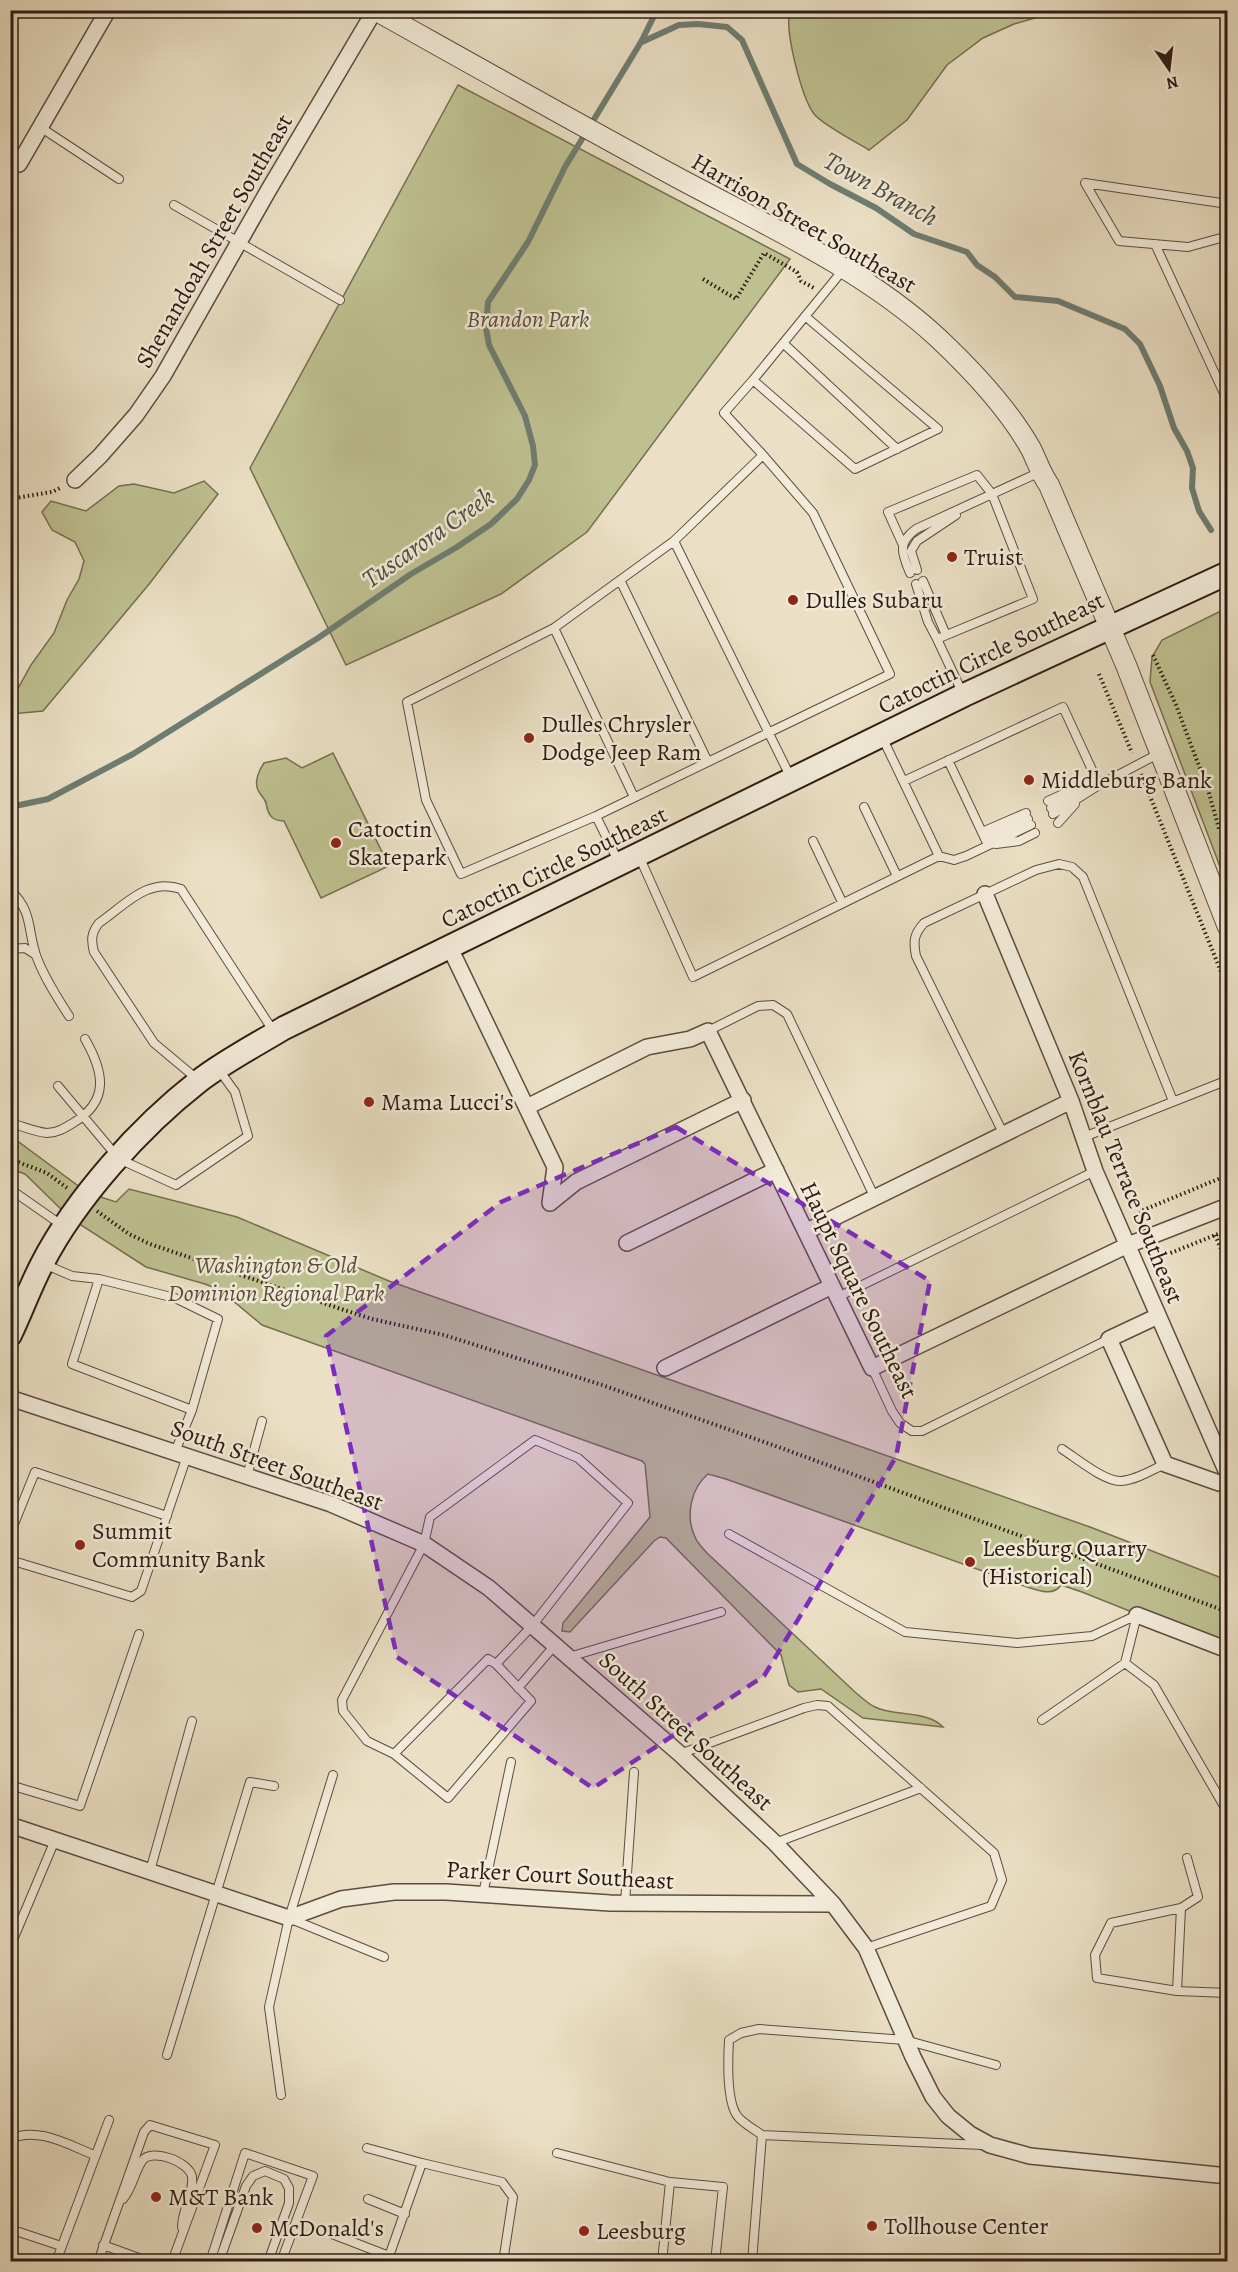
<svg xmlns="http://www.w3.org/2000/svg" width="1238" height="2272" font-family="Alegreya,serif">
  <rect width="100%" height="100%" fill="#ebe0c5"/>
  <filter id="stains"><feTurbulence type="fractalNoise" baseFrequency=".00333" numOctaves="4"/><feColorMatrix values="0 0 0 0 .2 0 0 0 0 .09 0 0 0 0 .02 0 0 0 .5 -.17"/></filter>
  <radialGradient id="worn" r=".72"><stop offset=".6" stop-color="#630" stop-opacity="0"/><stop offset="1" stop-color="#630" stop-opacity=".3"/></radialGradient>
  <path fill="#bec090" stroke="#766e52" stroke-width="1.5" d="M790 11V10L1059 11 1014 24 983 38 947 65 907 120 869 150C856 142 823 125 814 114 802 98 784 30 790 11Z
    M458 85 790 259 587 532 501 594 346 665 250 468Z
    M204 481 218 494 150 583 43 711 11 714V701L31 665 54 633 67 600 79 579 84 561 75 542 52 530 42 512 51 501 86 511 119 486 134 484 174 493Z
    M1227 608V885L1150 682 1152 657 1162 640Z
    M333 753 389 866 321 898 284 821C271 821 268 814 266 803 265 798 260 795 258 790 254 782 259 770 264 763L286 758 302 768Z
    M10 1139 16 1140 88 1193 116 1202 129 1189 237 1217 389 1281 1090 1527 1227 1580V1650L1082 1592 1061 1585C1053 1597 1038 1590 1027 1587L726 1479 708 1474C691 1488 685 1516 695 1537 697 1543 703 1548 707 1553L855 1692C861 1697 868 1704 875 1707 895 1717 927 1710 943 1727L863 1718 821 1689 798 1692 789 1685 781 1655 666 1538 660 1537 654 1541 570 1632 562 1631 563 1623 650 1517 645 1464 642 1461 262 1325 220 1290 205 1284 146 1267 70 1218 25 1174 11 1169Z"/>
  <g fill="none" stroke-linecap="round" stroke-linejoin="round">
    <path stroke="#6e7d71" stroke-width="6" d="M642 42 679 25 698 24 727 27 742 40 797 164 830 184 876 208 914 234 967 252 977 265 995 277 1015 297 1058 301 1125 329 1140 344 1160 386 1174 428 1187 451 1193 468 1192 488 1199 511 1211 530
      M10 807 48 799 133 754 318 638 411 574 457 547 491 524 517 499 529 480 535 465 533 446 525 416 489 345 486 328 488 302 528 242 565 167 641 42 657 10"/>
    <defs>
      <path id="service" d="M40 127 119 179
        M1228 204 1085 183 1119 241 1188 247 1228 236
        M174 205 340 300
        M1155 244 1228 402
        M805 316 938 429 855 469 753 380 843 270
        M783 343 897 449
        M753 380 724 413 763 455
        M903 545 888 512 977 475 992 494 1033 599 937 639 963 694
        M917 570 911 551 917 541 956 515
        M910 573C902 554 897 543 916 529L1040 472
        M620 580 708 762
        M923 581 946 635
        M916 584 928 622 937 639
        M554 628 634 797
        M882 737 939 856 954 860 966 856 1031 825
        M948 760 988 845
        M904 781 1063 707 1099 785 1160 753
        M1048 801 1096 779
        M864 807 897 876
        M1051 808 1081 791
        M1053 814 1099 785
        M596 816 461 874 426 800 407 702 554 628 674 541
        M1058 823 1075 804
        M982 832 1026 813
        M985 839 1028 819
        M813 841 842 902
        M996 844 1019 841 1035 833
        M639 856 693 977 939 856
        M619 863 596 816C694 769 792 722 890 674L813 513 763 455 674 541 791 778
        M10 890C34 912 27 932 37 958 45 979 57 997 69 1016
        M10 949 25 948 36 955
        M708 1031 758 1006 773 1005 787 1014 874 1196
        M197 1079 154 1043 94 952C91 940 91 933 99 923 125 905 148 877 181 889L274 1032
        M58 1086 119 1159 176 1185 248 1136 235 1092 219 1070
        M10 1123C22 1126 35 1132 47 1133 57 1133 65 1128 73 1123 110 1101 104 1072 85 1039
        M1003 1133 916 956C913 941 914 934 924 923L1036 870 1059 864 1072 867 1083 877 1173 1101
        M1084 1137 1228 1080
        M10 1189 63 1226
        M44 1264 72 1276 99 1279 72 1364 192 1410 175 1452
        M99 1279 175 1298 218 1319 192 1410
        M838 1297 1095 1171
        M872 1368 892 1411 900 1423 912 1431H922L1109 1339
        M1062 1449C1076 1458 1105 1482 1121 1481 1136 1480 1152 1470 1165 1464
        M247 1476 262 1421
        M10 1534 35 1472 167 1516
        M729 1534 905 1632 1017 1643 1092 1636 1137 1615 1125 1663 1042 1720
        M10 1560 132 1597 141 1591 187 1456
        M569 1657 721 1612
        M1125 1663 1154 1685 1228 1813
        M518 1688 555 1645
        M394 1754 488 1659 496 1664 531 1701 448 1798 394 1754 367 1741 343 1711 342 1700 424 1544 430 1517 535 1440 578 1458 628 1503 532 1626 496 1664
        M680 1754 804 1708 817 1705 828 1706 994 1853 1002 1880 991 1906 866 1948
        M10 1785 80 1806 139 1634
        M775 1843 921 1788
        M150 1871 192 1721
        M483 1894 511 1762
        M625 1903 634 1772
        M1181 1908 1198 1897 1187 1858
        M291 1919 384 1957
        M10 1947 55 1840
        M1177 1991 1181 1908 1111 1923 1095 1955 1097 1978 1177 1991 1228 1993
        M167 2055 250 1782 274 1786
        M281 2095 269 2007 289 1918 333 1775
        M762 2135C755 2130 746 2125 739 2118 726 2105 728 2058 729 2040L741 2033 759 2029 905 2040 996 2065
        M10 2139C37 2126 69 2145 94 2155
        M367 2148 422 2163 387 2262
        M557 2153 670 2182 662 2262
        M422 2163 502 2182 513 2197 503 2262
        M670 2182 723 2187 715 2262
        M123 2199C133 2187 134 2173 142 2161 151 2147 190 2162 192 2177 194 2194 182 2210 182 2227
        M368 2199 405 2214
        M10 2229 61 2246
        M332 2234 389 2256
        M103 2245 150 2262
        M56 2262 109 2120
        M98 2262 144 2132 150 2125 215 2145 172 2262
        M210 2262 245 2153 313 2176 281 2262
        M219 2262 246 2186 253 2176 265 2171 284 2179 289 2188V2203L268 2262
        M752 2262 762 2135 982 2145"/>
      <path id="minor" d="M19 164 108 10
        M75 480 100 456 136 415 163 376 268 191 375 10
        M985 894 1071 1101 1095 1171 1228 1475
        M450 948 555 1167 550 1203
        M527 1107 647 1047 690 1039 708 1031 872 1368 1128 1245 1228 1206
        M550 1203 576 1182 743 1100
        M807 1231 1071 1101
        M627 1243 776 1170
        M1158 1316 1109 1339 1165 1464 1219 1483 1228 1482
        M665 1368 832 1286
        M10 1398 331 1504 424 1544 489 1588 680 1754 775 1843 833 1904 866 1948 913 2057 933 2097 948 2116 970 2134 990 2145 1030 2156 1228 2176
        M1137 1615 1228 1650
        M10 1825 289 1918 341 1899 394 1892H446L610 1903 833 1904"/>
      <path id="tertiary" d="M375 10C477 67 578 124 680 179 766 225 866 271 938 338 972 370 1008 408 1031 449 1037 461 1041 474 1049 485L1126 665 1228 927"/>
      <path id="secondary" d="M10 1335C21 1312 30 1287 42 1264 76 1198 140 1127 199 1081 225 1061 256 1045 284 1028L964 695 1228 573"/>
    </defs>
    <use href="#service" stroke="#5d4c40" stroke-width="10"/>
    <use href="#minor" stroke="#5d4c40" stroke-width="18"/>
    <use href="#tertiary" stroke="#5d4c40" stroke-width="22"/>
    <use href="#secondary" stroke="#2e1b14" stroke-width="26"/>
    <path stroke="#2e1b14" stroke-width="4" stroke-dasharray="1.5 3" stroke-linecap="butt" d="M703 279 736 299 764 253 797 272 801 281 814 288
      M10 499 52 492 62 487
      M1153 655 1176 705 1208 790 1219 829 1228 839
      M1099 674 1132 753
      M1141 774 1228 989
      M10 1159 47 1173 67 1188
      M97 1211 129 1234 150 1244 338 1308 372 1319 444 1335 599 1384 773 1445 1228 1612
      M1137 1222 1141 1211 1228 1175
      M1215 1235 1228 1265
      M1158 1258 1228 1230"/>
    <use href="#service" stroke="#f2ebd9" stroke-width="8"/>
    <use href="#minor" stroke="#f2ebd9" stroke-width="15"/>
    <use href="#tertiary" stroke="#f2ebd9" stroke-width="20"/>
    <use href="#secondary" stroke="#f2ebd9" stroke-width="22"/>
  </g>
  <path fill="#7b2cbf" fill-opacity="0.2" stroke="#7b2cbf" stroke-width="4.5" stroke-dasharray="12 8" stroke-linejoin="round" d="M676 1127 930 1281 896 1457 764 1676 593 1788 397 1657 326 1336 501 1202Z"/>
  <g fill="#8f2418" stroke="#f2ebd9" stroke-width="2">
    <circle cx="952" cy="557" r="6"/>
    <circle cx="793" cy="600" r="6"/>
    <circle cx="529" cy="738" r="6"/>
    <circle cx="1029" cy="780" r="6"/>
    <circle cx="336" cy="843" r="6"/>
    <circle cx="369" cy="1102" r="6"/>
    <circle cx="80" cy="1545" r="6"/>
    <circle cx="970" cy="1562" r="6"/>
    <circle cx="156" cy="2197" r="6"/>
    <circle cx="872" cy="2226" r="6"/>
    <circle cx="257" cy="2228" r="6"/>
    <circle cx="584" cy="2231" r="6"/>
  </g>
  <g text-anchor="middle" dominant-baseline="central" stroke-width="5" stroke-linejoin="round" paint-order="stroke">
    <g font-size="24" fill="#2e1b14" stroke="#f2ebd9">
      <text transform="translate(804 223) rotate(30)">Harrison Street Southeast</text>
      <text transform="translate(214 241) rotate(-60)">Shenandoah Street Southeast</text>
      <text transform="translate(991 653) rotate(-26)">Catoctin Circle Southeast</text>
      <text transform="translate(554 867) rotate(-26)">Catoctin Circle Southeast</text>
      <text transform="translate(1126 1177) rotate(68)">Kornblau Terrace Southeast</text>
      <text transform="translate(859 1290) rotate(64)">Haupt Square Southeast</text>
      <text transform="translate(277 1465) rotate(20)">South Street Southeast</text>
      <text transform="translate(686 1731) rotate(42)">South Street Southeast</text>
      <text transform="translate(560 1875) rotate(3)">Parker Court Southeast</text>
    </g>
    <g font-size="24" font-style="italic" fill="#594d39" stroke="#f2ebd9">
      <text x="528" y="319">Brandon Park</text>
      <text x="276" y="1265">Washington &amp; Old<tspan x="276" dy="28">Dominion Regional Park</tspan></text>
    </g>
    <g font-size="24" fill="#2e1b14" stroke="#f2ebd9" text-anchor="start">
      <text x="964" y="557">Truist</text>
      <text x="805" y="600">Dulles Subaru</text>
      <text x="541" y="724">Dulles Chrysler<tspan x="541" dy="28">Dodge Jeep Ram</tspan></text>
      <text x="1041" y="780">Middleburg Bank</text>
      <text x="348" y="829">Catoctin<tspan x="348" dy="28">Skatepark</tspan></text>
      <text x="381" y="1102">Mama Lucci's</text>
      <text x="92" y="1531">Summit<tspan x="92" dy="28">Community Bank</tspan></text>
      <text x="982" y="1548">Leesburg Quarry<tspan x="982" dy="28">(Historical)</tspan></text>
      <text x="168" y="2197">M&amp;T Bank</text>
      <text x="884" y="2226">Tollhouse Center</text>
      <text x="269" y="2228">McDonald's</text>
      <text x="596" y="2231">Leesburg</text>
    </g>
    <g font-size="26" font-style="italic" fill="#4e4c42" stroke="#f2ebd9">
      <text transform="translate(881 189) rotate(29)">Town Branch</text>
      <text transform="translate(428 538) rotate(-35)">Tuscarora Creek</text>
    </g>
  </g>
  <rect width="1238" height="2272" fill="none" stroke="#ebe0c5" stroke-width="36"/>
  <rect x="12" y="12" width="1214" height="2248" fill="none" stroke="#2e1b14" stroke-width="3"/>
  <rect x="18" y="18" width="1202" height="2236" fill="none" stroke="#2e1b14" stroke-width="1.5"/>
  <g transform="translate(1169 69) rotate(166)" stroke="#f2ebd9" stroke-width="4.5" paint-order="stroke">
  <path d="M0-4.5L10 22L0 15L-10 22Z" fill="#2e1b14"/>
  <text y="-9" font-size="16" font-weight="bold" text-anchor="middle" fill="#2e1b14">N</text>
  </g>
  <rect width="100%" height="100%" filter="url(#stains)"/>
  <rect width="100%" height="100%" fill="url(#worn)"/>
</svg>
